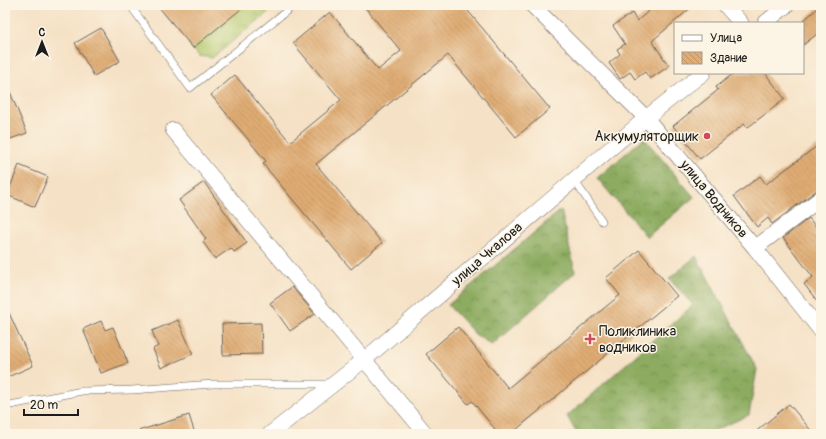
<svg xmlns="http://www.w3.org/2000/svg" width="826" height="439" font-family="Pangolin,sans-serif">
  <defs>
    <pattern id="grass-tufts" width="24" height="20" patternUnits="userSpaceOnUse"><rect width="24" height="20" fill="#b2c86c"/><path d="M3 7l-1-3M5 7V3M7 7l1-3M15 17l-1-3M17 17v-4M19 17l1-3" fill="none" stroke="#98ab5d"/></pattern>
    <pattern id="forest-crowns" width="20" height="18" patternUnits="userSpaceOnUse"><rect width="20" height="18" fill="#8dac60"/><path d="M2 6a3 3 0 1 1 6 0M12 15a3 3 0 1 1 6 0" fill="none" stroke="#728b4e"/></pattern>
    <pattern id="building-back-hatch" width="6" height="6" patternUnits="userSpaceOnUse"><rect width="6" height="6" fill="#dfac73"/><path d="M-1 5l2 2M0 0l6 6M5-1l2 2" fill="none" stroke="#bf9363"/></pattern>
  </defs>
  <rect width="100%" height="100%" fill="#fcf5e5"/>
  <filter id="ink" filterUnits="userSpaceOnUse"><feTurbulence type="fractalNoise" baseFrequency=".025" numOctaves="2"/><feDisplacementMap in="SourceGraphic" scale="8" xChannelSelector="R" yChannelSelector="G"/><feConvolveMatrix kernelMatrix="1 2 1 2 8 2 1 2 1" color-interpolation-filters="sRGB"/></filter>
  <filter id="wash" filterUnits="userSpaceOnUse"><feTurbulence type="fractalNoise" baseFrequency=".012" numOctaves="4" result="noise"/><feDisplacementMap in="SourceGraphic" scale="16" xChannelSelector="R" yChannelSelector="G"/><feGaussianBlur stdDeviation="0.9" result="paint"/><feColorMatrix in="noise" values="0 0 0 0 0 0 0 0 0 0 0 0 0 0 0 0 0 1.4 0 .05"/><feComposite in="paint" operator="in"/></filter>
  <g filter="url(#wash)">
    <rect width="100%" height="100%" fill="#f5e1c5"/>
    <path fill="url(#grass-tufts)" stroke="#677244" d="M235 5H277L212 58 199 56 188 43Z"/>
    <path fill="url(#forest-crowns)" stroke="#54643e" d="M644 138 694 197 647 237 597 178Z
      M561 210 575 272 492 345 476 335 448 305Z
      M696 256 757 369 749 415 707 434H577L567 416 693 305 669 279Z"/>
    <g id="blocks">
      <path fill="url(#building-back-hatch)" d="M157 5H246L193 48Z
        M363 5H463L550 109 516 137 448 55 316 164 382 243 351 269 263 164 266 161 211 95 235 75 290 142 341 100 293 43 330 12 378 70 401 51Z
        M656 5H694L652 41 669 66 650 79 645 72 635 79 630 72 620 79 609 63 620 54 617 49 625 44 613 26 632 13 637 21Z
        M821 5V31L803 45V21Z
        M101 28 120 61 94 76 75 43Z
        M734 73H765L785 99 747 128 744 124 700 159 673 126 718 90 716 87Z
        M5 80 27 133 5 141Z
        M821 143V187L772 224 768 218 757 227 734 196 760 176 766 184Z
        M19 165 48 177 35 207 7 195Z
        M204 182 247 243 234 252 231 248 215 259 203 242 206 239 179 200Z
        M809 218 821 234V306L804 284 813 277 783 238Z
        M639 250 677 296 511 434H499L472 401 468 404 426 354 458 327 508 388 620 295 606 278Z
        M292 287 315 314 290 331 270 303Z
        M5 304 33 366 5 378Z
        M178 320 193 354 161 368 153 349 158 346 152 331Z
        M101 321 105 330 113 327 128 363 101 373 83 329Z
        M261 323 262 354 223 355 222 324Z
        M789 404 814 434H753Z
        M189 415 195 434H139L138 431Z"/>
    </g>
  </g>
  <g filter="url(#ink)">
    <use href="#blocks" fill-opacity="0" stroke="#686157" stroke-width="1"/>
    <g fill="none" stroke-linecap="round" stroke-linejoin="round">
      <defs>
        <path id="lane" d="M130 5 190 88 294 5
          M574 180 602 221
          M5 406 82 391 132 390 213 384H331"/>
        <path id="street" d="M532 5 646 118 755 248 821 331
          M725 5 741 23
          M765 23 787 5
          M173 130 426 434
          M755 248 821 198
          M270 434 364 360 646 118 703 73"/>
      </defs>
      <use href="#lane" stroke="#686157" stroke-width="8"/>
      <use href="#street" stroke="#686157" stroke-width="16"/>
      <use href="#lane" stroke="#fff" stroke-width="7"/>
      <use href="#street" stroke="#fff" stroke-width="15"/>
    </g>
  </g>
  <g fill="#d1495b" stroke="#fcf5e5" stroke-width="1.5">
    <circle cx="707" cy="136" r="4"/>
    <path d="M588 333h4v4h4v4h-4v4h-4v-4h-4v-4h4z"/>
  </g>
  <g text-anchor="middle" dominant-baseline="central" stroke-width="3" stroke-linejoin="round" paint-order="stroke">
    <g font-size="14" fill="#1c1c1c" stroke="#fcf5e5" text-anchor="end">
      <text x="699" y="136">Аккумуляторщик</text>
      <text x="599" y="331" text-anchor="start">Поликлиника<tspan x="599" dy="16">водников</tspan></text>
    </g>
    <g font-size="14" fill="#1c1c1c" stroke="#fcf5e5">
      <text transform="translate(714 199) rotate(50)">улица Водников</text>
      <text transform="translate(487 254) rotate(-41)">улица Чкалова</text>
    </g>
  </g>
  <rect width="826" height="439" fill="none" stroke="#fcf5e5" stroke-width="20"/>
  <rect x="674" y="22" width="130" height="52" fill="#fcf5e5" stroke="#a29e95"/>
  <rect x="682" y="35" width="20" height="6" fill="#ffffff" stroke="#a29e95"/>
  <text x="710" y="42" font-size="12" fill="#1c1c1c">Улица</text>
  <rect x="682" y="52" width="20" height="12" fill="url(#building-back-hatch)" stroke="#a29e95"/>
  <text x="710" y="62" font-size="12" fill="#1c1c1c">Здание</text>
  <g transform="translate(42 42)" stroke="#fcf5e5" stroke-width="3" paint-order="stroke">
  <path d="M0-3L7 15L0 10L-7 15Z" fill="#1c1c1c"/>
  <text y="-6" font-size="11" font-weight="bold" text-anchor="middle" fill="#1c1c1c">С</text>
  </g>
  <path d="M24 409v6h54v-6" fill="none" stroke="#1c1c1c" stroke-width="2"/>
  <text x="30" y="409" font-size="12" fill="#1c1c1c" stroke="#fcf5e5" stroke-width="3" paint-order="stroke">20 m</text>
</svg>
